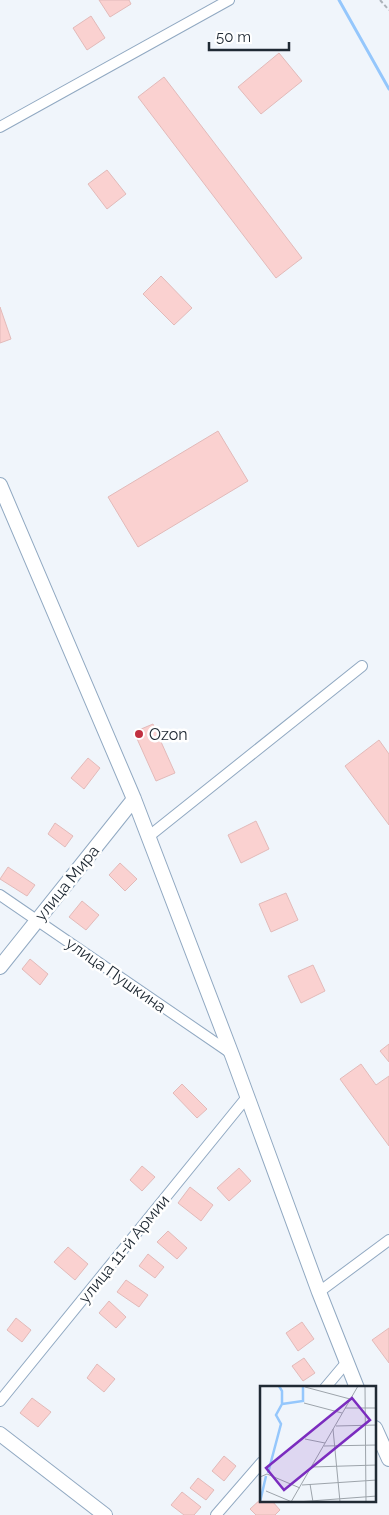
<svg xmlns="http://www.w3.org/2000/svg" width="389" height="1515" font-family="Raleway,sans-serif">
  <rect width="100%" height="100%" fill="#f0f5fb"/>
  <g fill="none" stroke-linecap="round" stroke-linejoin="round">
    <path stroke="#95c7fc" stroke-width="3" d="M339 0 389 89"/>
  </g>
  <path fill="#fad1d0" stroke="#e2bab9" d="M99 0H129L131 4 110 17Z
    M91 16 105 38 87 50 73 28Z
    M279 53 302 81 261 114 238 87Z
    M164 77 302 258 276 278 138 97Z
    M107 170 126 194 107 209 88 184Z
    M161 276 192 308 174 325 143 294Z
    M0 307 11 339 0 343Z
    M218 431 248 481 138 547 108 497Z
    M153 724 175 773 156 781 134 732Z
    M379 740 389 754V825L345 766Z
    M88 758 100 768 84 789 71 778Z
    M256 821 269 849 241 863 228 835Z
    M55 823 73 836 65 847 48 834Z
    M120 863 137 879 125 891 109 875Z
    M8 867 35 885 27 896 0 879Z
    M286 893 298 920 271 932 259 904Z
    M82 901 99 915 86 930 69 917Z
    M30 959 48 974 40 985 22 969Z
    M313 965 325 991 301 1003 288 976Z
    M389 1044V1062L380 1051Z
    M361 1064 376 1085 389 1076V1146L340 1079Z
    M182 1084 207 1109 197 1118 173 1093Z
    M142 1166 155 1177 142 1191 130 1180Z
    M239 1168 251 1181 229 1201 217 1188Z
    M190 1187 213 1205 201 1221 178 1203Z
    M168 1231 187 1248 177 1259 157 1242Z
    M68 1247 88 1264 75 1280 54 1262Z
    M148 1254 164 1267 155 1278 139 1266Z
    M126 1280 148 1295 139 1307 117 1292Z
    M109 1301 126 1317 116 1328 99 1313Z
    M16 1318 31 1330 22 1342 7 1330Z
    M302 1322 314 1339 298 1351 286 1333Z
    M389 1328V1363L372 1340Z
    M304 1358 315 1373 303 1381 292 1366Z
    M97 1364 115 1379 104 1392 87 1378Z
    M32 1398 51 1412 38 1427 20 1413Z
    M224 1456 236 1466 224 1481 212 1471Z
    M198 1478 214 1490 206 1500 190 1488Z
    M182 1492 201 1507 194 1515H184L171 1505Z
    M262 1498V1501H272L280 1510 275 1515H256L250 1509Z"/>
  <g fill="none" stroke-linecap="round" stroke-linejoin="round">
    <defs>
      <path id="street" d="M0 127 229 0
        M148 837 362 666
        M0 895 232 1054
        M319 1292 389 1240
        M325 1388 346 1363
        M0 1401 247 1097
        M216 1515 262 1462"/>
      <path id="secondary" d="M0 485 134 799 232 1055 319 1292 357 1388
        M0 967 134 799
        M375 1428 389 1459
        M0 1434 105 1515"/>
    </defs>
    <use href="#street" stroke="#91a9c2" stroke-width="12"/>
    <use href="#secondary" stroke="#91a9c2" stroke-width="16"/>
    <path stroke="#acb3ba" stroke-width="2" stroke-dasharray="4 2.5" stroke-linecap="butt" d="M380 0 389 10"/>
    <use href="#street" stroke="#fff" stroke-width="10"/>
    <use href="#secondary" stroke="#fff" stroke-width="14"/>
  </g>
  <circle fill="#c13040" stroke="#fff" stroke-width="2" cx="139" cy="734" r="5"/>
  <g text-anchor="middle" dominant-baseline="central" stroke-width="5" stroke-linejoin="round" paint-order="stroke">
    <g font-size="16" fill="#202a34" stroke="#fff" text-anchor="start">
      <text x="149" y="734">Ozon</text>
    </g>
    <g font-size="16" fill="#202a34" stroke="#fff">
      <text transform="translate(67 883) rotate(-51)">улица Мира</text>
      <text transform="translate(116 975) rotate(35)">улица Пушкина</text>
      <text transform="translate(124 1249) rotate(-51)">улица 11-й Армии</text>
    </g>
  </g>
  <g transform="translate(260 1386)">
    <rect width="116" height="116" fill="#f0f5fb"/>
    <path fill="none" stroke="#95c7fc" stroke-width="2.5" d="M19 0 22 5V18L43 15V0M8 87 21 38 16 29 22 18M0 116 6 90"/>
    <path fill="none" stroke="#9da4ab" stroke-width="1" d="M105 0 106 116M45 1 90 13M44 17 82 27M85 22H117M76 40 117 39M73 43 80 116M45 53 65 57M64 60 117 59M52 81 117 79M0 91 7 88 40 102M50 98 53 116M42 99 117 94M6 105 32 116M31 116 98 0M37 116 117 110"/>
    <path fill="#7b2cbf" fill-opacity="0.15" stroke="#7b2cbf" stroke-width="2.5" d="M92 12 110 34 24 104 6 82Z"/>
    <rect width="116" height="116" fill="none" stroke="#202a34" stroke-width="2.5"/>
  </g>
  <path d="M209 42v8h80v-8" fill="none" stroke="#202a34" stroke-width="2.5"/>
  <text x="216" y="42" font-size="15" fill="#202a34" stroke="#ffffff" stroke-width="4" paint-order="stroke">50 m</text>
</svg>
